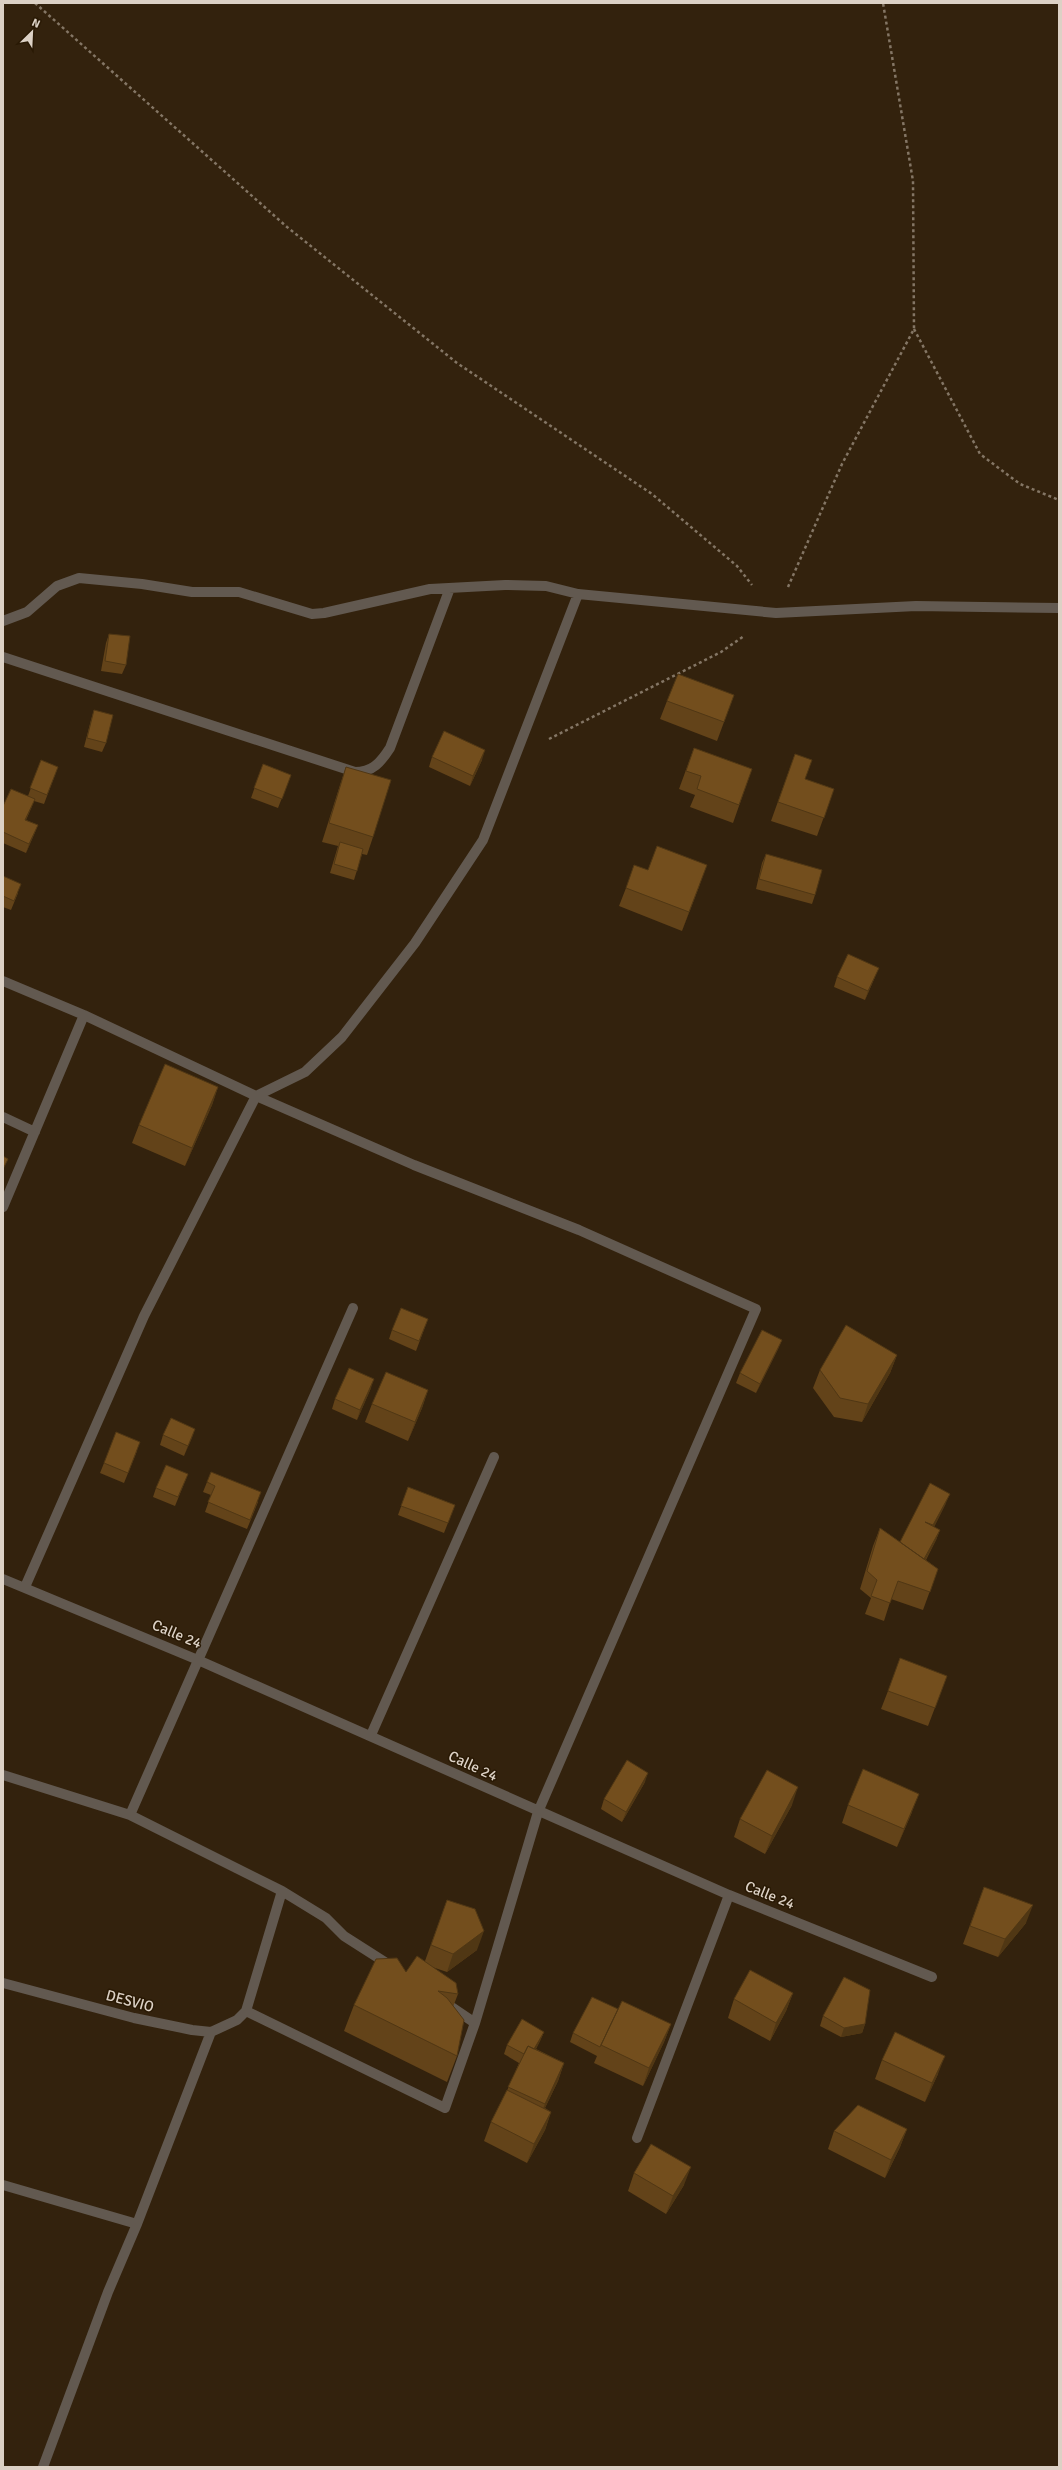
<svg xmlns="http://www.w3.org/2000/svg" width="1062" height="2470" font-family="Signika,sans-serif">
  <rect width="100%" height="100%" fill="#33220d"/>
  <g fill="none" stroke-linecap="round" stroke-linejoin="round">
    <path stroke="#847665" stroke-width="2.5" stroke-dasharray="3 3" stroke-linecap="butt" d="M35 3 287 227 457 363 652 494 737 566 752 585
      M914 329 980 454 1020 484 1059 500
      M788 587 842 464 914 329 913 181 883 3
      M549 739 721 652 744 636"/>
    <path stroke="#625950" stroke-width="10" d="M3 621 27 612 57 586 79 578 142 584 192 592H239L312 614 324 613 430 589 505 585 546 586 578 594 776 613 916 606 1059 608
      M3 657 355 772C373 772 381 762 390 748L450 588
      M3 981 84 1015 256 1096 414 1165 579 1230 756 1309 538 1812 475 2023 445 2108 246 2011
      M3 1117 35 1132
      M3 1207 84 1015
      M3 1579 198 1660 729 1895 932 1977
      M25 1587 144 1316 256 1096 305 1072 342 1037 415 943 483 840 578 594
      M371 1735 494 1457
      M3 1775 130 1815 282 1891 326 1918 344 1936 391 1966
      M130 1815 353 1308
      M3 1983 134 2018 192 2030 211 2032 237 2020 246 2011 282 1891
      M444 2002 475 2023
      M637 2138 729 1895
      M3 2185 137 2224
      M43 2467 108 2292 137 2224 211 2032"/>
  </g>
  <path fill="#634319" d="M109 634 126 665 122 674 101 671 106 643Z
    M734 695 717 741 660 719 667 701Z
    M94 710 106 743 102 752 84 747 91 720Z
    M694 748 752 769 733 823 690 807 695 795 679 789Z
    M795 754 805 779 834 789 817 836 771 821Z
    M432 757 482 760 470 786 429 767Z
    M41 760 58 767 44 804 34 801 26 820 38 825 26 853 3 843V806L28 796Z
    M263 764 291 775 278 808 251 798Z
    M346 767 373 837 367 855 362 854 354 880 330 873 338 846 322 842 340 785Z
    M766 854 815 895 812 904 756 889 762 863Z
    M648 870 700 884 682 931 619 906 626 888Z
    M3 876 18 893 11 910 3 907Z
    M837 977H875L865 1000 834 987Z
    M218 1087 212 1105 185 1166 132 1143 139 1125Z
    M428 1319 416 1351 389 1339 392 1330Z
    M782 1340 778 1349 756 1393 736 1383 740 1373Z
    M897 1355 890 1373 862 1422 834 1417 813 1388 820 1370Z
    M371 1388 357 1420 332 1409 335 1399Z
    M428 1390 422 1408 408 1441 365 1422 372 1404Z
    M195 1429 184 1456 160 1445 163 1435Z
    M137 1451 124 1483 100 1473 104 1463Z
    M188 1474 175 1506 153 1497 156 1488Z
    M207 1482 258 1502 247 1529 205 1512 211 1495 203 1492Z
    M408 1487 455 1505 444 1533 398 1515Z
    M946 1503 934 1527 940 1530 936 1540 926 1560 938 1569 923 1610 891 1599 884 1621 865 1614 871 1598 860 1589 873 1546 880 1528 900 1542Z
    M947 1676 928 1726 881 1709 888 1691Z
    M645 1782 622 1822 601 1809 604 1799Z
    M792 1805 765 1854 734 1837 740 1819Z
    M848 1805 912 1812 897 1847 842 1823Z
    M984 1887 1026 1923 998 1957 963 1944Z
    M447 1900 477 1950 447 1972 432 1967 458 1994 453 2007 457 2056 447 2082 344 2031 354 2005 406 1972 425 1961Z
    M793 1993 786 2011 770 2041 728 2018 734 1999Z
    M618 2009 671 2024 664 2042 643 2086 594 2063 597 2056 570 2042 573 2033Z
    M823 2016 865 2024 862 2033 841 2037 820 2026Z
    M544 2032 540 2041 536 2049 564 2063 558 2081 545 2108 551 2112 545 2130 527 2163 484 2141 491 2122 506 2093 519 2063 504 2054 507 2045Z
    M882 2060 938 2074 925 2102 875 2079Z
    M907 2129 900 2147 885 2178 828 2149 834 2131Z
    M634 2173 684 2185 666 2214 628 2191Z"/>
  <path fill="#503714" d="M485 750 482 760 470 786 473 776Z
    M35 799 31 809 22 829 25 820Z
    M38 825 34 835 26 853 29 844Z
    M707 865 700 884 682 931 689 912Z
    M879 968 875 977 865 1000 868 991Z
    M218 1087 212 1105 185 1166 192 1148Z
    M782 1340 778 1349 756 1393 760 1384Z
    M897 1355 890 1373 862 1422 868 1404Z
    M374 1379 371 1388 357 1420 360 1410Z
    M428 1390 422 1408 408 1441 415 1422Z
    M195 1429 192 1438 184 1456 188 1446Z
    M950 1494 946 1503 930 1535 933 1525Z
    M940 1530 936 1540 917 1575 921 1566Z
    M648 1773 645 1782 622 1822 626 1812Z
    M798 1787 792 1805 765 1854 772 1836Z
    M919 1794 912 1812 897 1847 904 1829Z
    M1033 1905 1026 1923 998 1957 1005 1939Z
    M484 1931 477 1950 447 1972 453 1954Z
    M793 1993 786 2011 770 2041 776 2023Z
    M671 2024 664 2042 643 2086 649 2068Z
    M865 2024 862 2033 841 2037 844 2028Z
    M544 2032 540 2041 526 2067 529 2057Z
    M945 2056 938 2074 925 2102 932 2083Z
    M564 2063 558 2081 538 2122 545 2104Z
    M551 2112 545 2130 527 2163 534 2144Z
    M907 2129 900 2147 885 2178 891 2160Z
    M691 2167 684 2185 666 2214 673 2196Z"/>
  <path fill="#734e1d" stroke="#503714" d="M109 634 130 636 126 665 105 661Z
    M678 674 734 695 724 722 667 701Z
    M94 710 113 715 106 743 87 738Z
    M444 731 485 750 473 776 432 757Z
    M694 748 752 769 739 805 697 789 701 776 686 771Z
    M795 754 812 760 805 779 834 789 824 818 778 802Z
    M41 760 58 767 47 795 30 788Z
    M263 764 291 775 282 799 254 788Z
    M346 767 391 780 373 837 329 823Z
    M11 789 35 799 25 820 38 825 29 844 3 832V806Z
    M340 842 363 849 357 871 334 864Z
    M657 846 707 865 689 912 626 888 634 865 648 870Z
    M766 854 822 870 815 895 759 879Z
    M3 876 21 884 14 901 3 896Z
    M848 954 879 968 868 991 837 977Z
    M165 1064 218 1087 192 1148 139 1125Z
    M3 1156 8 1159 3 1169Z
    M401 1308 428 1319 419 1341 392 1330Z
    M846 1325 897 1355 868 1404 840 1398 820 1370Z
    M762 1330 782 1340 760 1384 740 1373Z
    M349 1368 374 1379 360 1410 335 1399Z
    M386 1372 428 1390 415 1422 372 1404Z
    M171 1418 195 1429 188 1446 163 1435Z
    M116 1432 140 1442 128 1473 104 1463Z
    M166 1465 188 1474 178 1497 156 1488Z
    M211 1472 261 1492 250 1520 208 1502 215 1486 207 1482Z
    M930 1483 950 1494 933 1525 925 1522 940 1530 924 1559 900 1542Z
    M408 1487 455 1505 448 1523 401 1506Z
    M880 1528 938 1569 930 1592 898 1581 890 1603 871 1596 877 1580 867 1571Z
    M900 1658 947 1676 935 1708 888 1691Z
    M627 1760 648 1773 626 1812 604 1799Z
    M863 1769 919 1794 904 1829 848 1805Z
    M767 1770 798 1787 772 1836 740 1819Z
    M984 1887 1033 1905 1005 1939 970 1926Z
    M447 1900 475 1909 484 1931 453 1954 431 1945Z
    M417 1956 456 1983 458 1994 438 1991 447 1998 464 2020 457 2056 354 2005 376 1959 397 1958 406 1972Z
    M750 1970 793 1993 776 2023 734 1999Z
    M844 1977 870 1990 865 2024 844 2028 823 2016Z
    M592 1997 618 2009 600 2047 573 2033Z
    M622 2001 671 2024 649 2068 601 2045Z
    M522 2019 544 2032 534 2049 528 2046 524 2054 507 2045Z
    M895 2032 945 2056 932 2083 882 2060Z
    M528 2046 564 2063 545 2104 508 2087Z
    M507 2090 551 2112 534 2144 491 2122Z
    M858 2105 907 2129 891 2160 834 2131Z
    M651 2144 691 2167 673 2196 634 2173Z"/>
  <g text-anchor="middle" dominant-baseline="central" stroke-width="3" stroke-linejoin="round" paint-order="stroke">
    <g font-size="15" fill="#dcd1c5" stroke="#291904">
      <text transform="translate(177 1634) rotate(23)">Calle 24</text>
      <text transform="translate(473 1766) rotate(25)">Calle 24</text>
      <text transform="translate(770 1895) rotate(22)">Calle 24</text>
      <text transform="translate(130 2001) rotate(15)">DESVIO</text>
    </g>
  </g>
  <rect width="1062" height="2470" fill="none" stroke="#dcd1c5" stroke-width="8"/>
  <g transform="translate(32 32) rotate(24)" stroke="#291904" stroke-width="3" paint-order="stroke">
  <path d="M0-3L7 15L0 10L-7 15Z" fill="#dcd1c5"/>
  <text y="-6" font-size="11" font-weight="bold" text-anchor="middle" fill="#dcd1c5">N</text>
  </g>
</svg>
